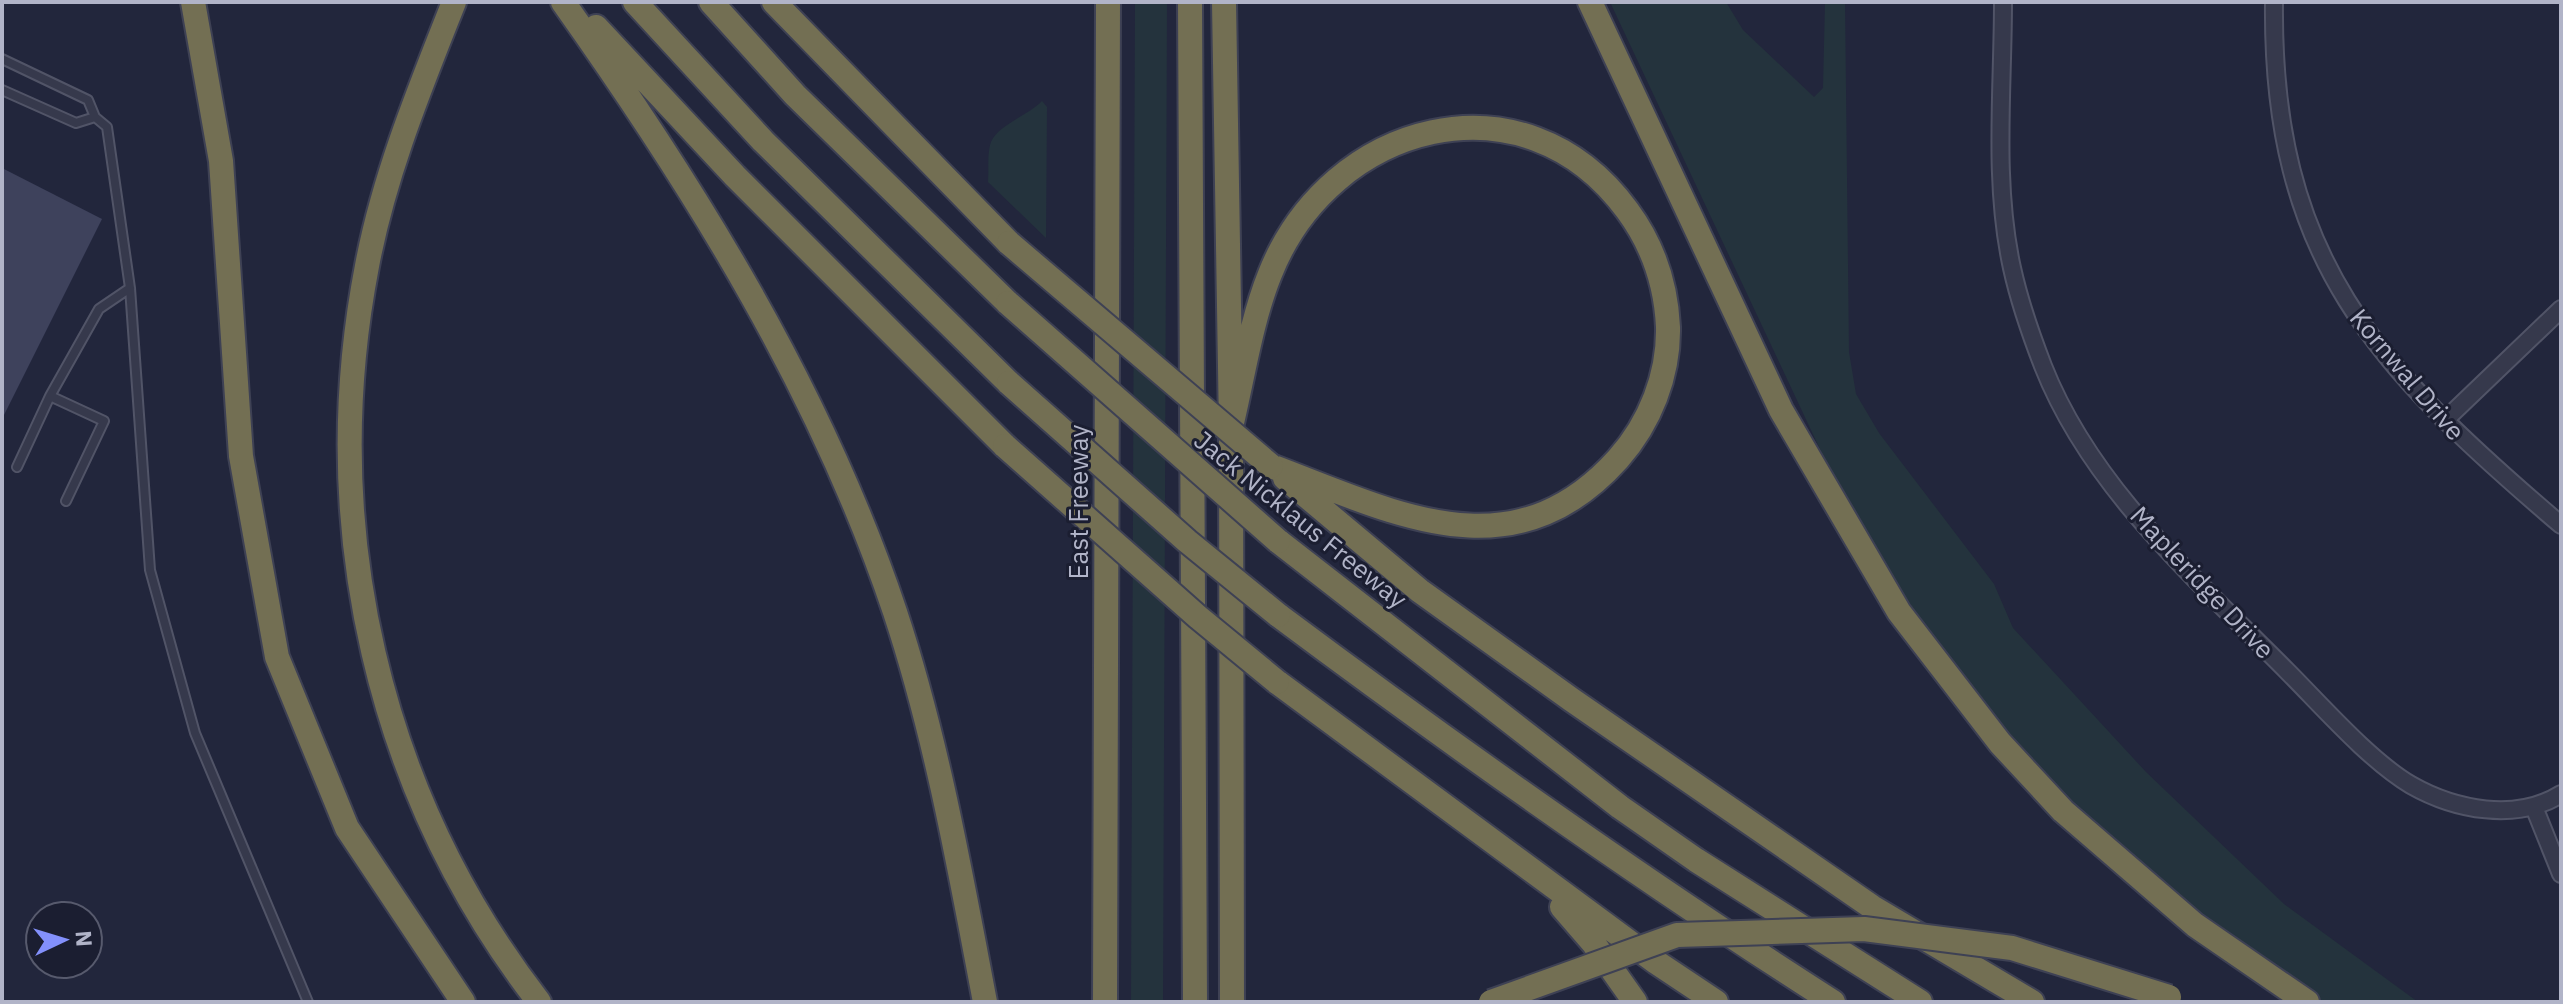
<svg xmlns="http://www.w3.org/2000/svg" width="2563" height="1004" font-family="'IBM Plex Sans',sans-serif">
  <rect width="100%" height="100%" fill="#22263c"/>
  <path fill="#24333d" d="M1135 2H1167L1163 1002H1131Z
    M1610 2H1726L1743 30 1814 97 1823 88 1825 2H1845L1849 352 1856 394 1879 433 1994 584 2013 628 2146 772 2284 904 2418 1002H2324L2143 873 2035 770 1965 681 1896 584 1841 494Z
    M1042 101 1047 107 1046 238 988 182C989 170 987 153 991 142 998 125 1029 115 1042 101Z"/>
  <path fill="#3e425c" d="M2 168 102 219 2 419Z"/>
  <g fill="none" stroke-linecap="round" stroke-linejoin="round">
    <defs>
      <path id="lane" d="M2 59 88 100 95 117 107 127 130 288 150 570 195 733 308 1002
        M2 90 76 123 95 117
        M50 396 104 421 66 501
        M17 467 50 396 99 309 130 288"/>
      <path id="street" d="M2003 2C2003 89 1993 182 2012 268 2019 300 2031 335 2043 366 2091 488 2196 579 2287 671 2321 705 2370 761 2411 785 2455 810 2516 822 2561 794
        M2274 2C2271 259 2376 367 2561 525
        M2444 421 2561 309
        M2534 807 2561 874"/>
      <path id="highway" d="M193 2 221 161 241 456 277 657 347 828 463 1002
        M454 2C420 88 384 175 367 266 317 525 377 793 539 1002
        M563 2C697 191 821 391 895 612 937 739 960 871 985 1002
        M635 2 763 141 1009 383
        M711 2 795 95 1008 303
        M774 2 1009 243
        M1190 2 1195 1002
        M1224 2 1231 427 1232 1002
        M1590 2 1781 410 1899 612 2000 743 2063 811 2195 925 2307 1002
        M596 27 735 176 1005 446
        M1231 427C1243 377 1251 321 1270 274 1330 122 1524 69 1627 210 1653 245 1666 283 1668 327 1669 375 1650 423 1618 459 1512 577 1394 512 1271 466
        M1285 478 1420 591 1572 700 1872 907 2032 1002
        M1278 541 1620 807 1696 860 1920 1002
        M1278 615C1459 750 1642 880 1833 1002
        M1277 682 1656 962 1716 1002
        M1562 907 1594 944 1635 1002
        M1105 1002 1108 2"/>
    </defs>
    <use href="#lane" stroke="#515467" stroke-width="12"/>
    <use href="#street" stroke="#515467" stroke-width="20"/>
    <use href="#highway" stroke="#3e4154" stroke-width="28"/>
    <use href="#lane" stroke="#36394c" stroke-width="8"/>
    <use href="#street" stroke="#36394c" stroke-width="16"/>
    <use href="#highway" stroke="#736f53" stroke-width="24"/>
    <defs>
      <path id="highway-bridge" d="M1009 243 1271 466
        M1008 303 1278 541
        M1009 383 1187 541 1278 615
        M1005 446 1198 617 1277 682
        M1491 1002 1677 935 1864 929 2012 948 2169 997"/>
    </defs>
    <use href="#highway-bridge" stroke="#3e4154" stroke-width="28" stroke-linecap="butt"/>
    <use href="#highway-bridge" stroke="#736f53" stroke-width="24"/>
  </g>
  <g text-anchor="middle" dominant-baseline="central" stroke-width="6" stroke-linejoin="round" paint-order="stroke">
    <g font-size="26" fill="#b1b4c8" stroke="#1b1e31">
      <text transform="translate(2408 374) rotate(50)">Kornwal Drive</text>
      <text transform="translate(1078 502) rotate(-90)">East Freeway</text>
      <text transform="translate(1301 519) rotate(39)">Jack Nicklaus Freeway</text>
      <text transform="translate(2203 582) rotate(47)">Mapleridge Drive</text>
    </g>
  </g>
  <rect width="2563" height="1004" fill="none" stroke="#b1b4c8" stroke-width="8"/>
  <g transform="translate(64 940) rotate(86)"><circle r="38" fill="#1b1e31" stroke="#575a6d" stroke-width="2"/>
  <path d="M0-6L14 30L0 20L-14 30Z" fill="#8390fb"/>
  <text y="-12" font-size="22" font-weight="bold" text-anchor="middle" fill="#b1b4c8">N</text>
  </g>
</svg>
